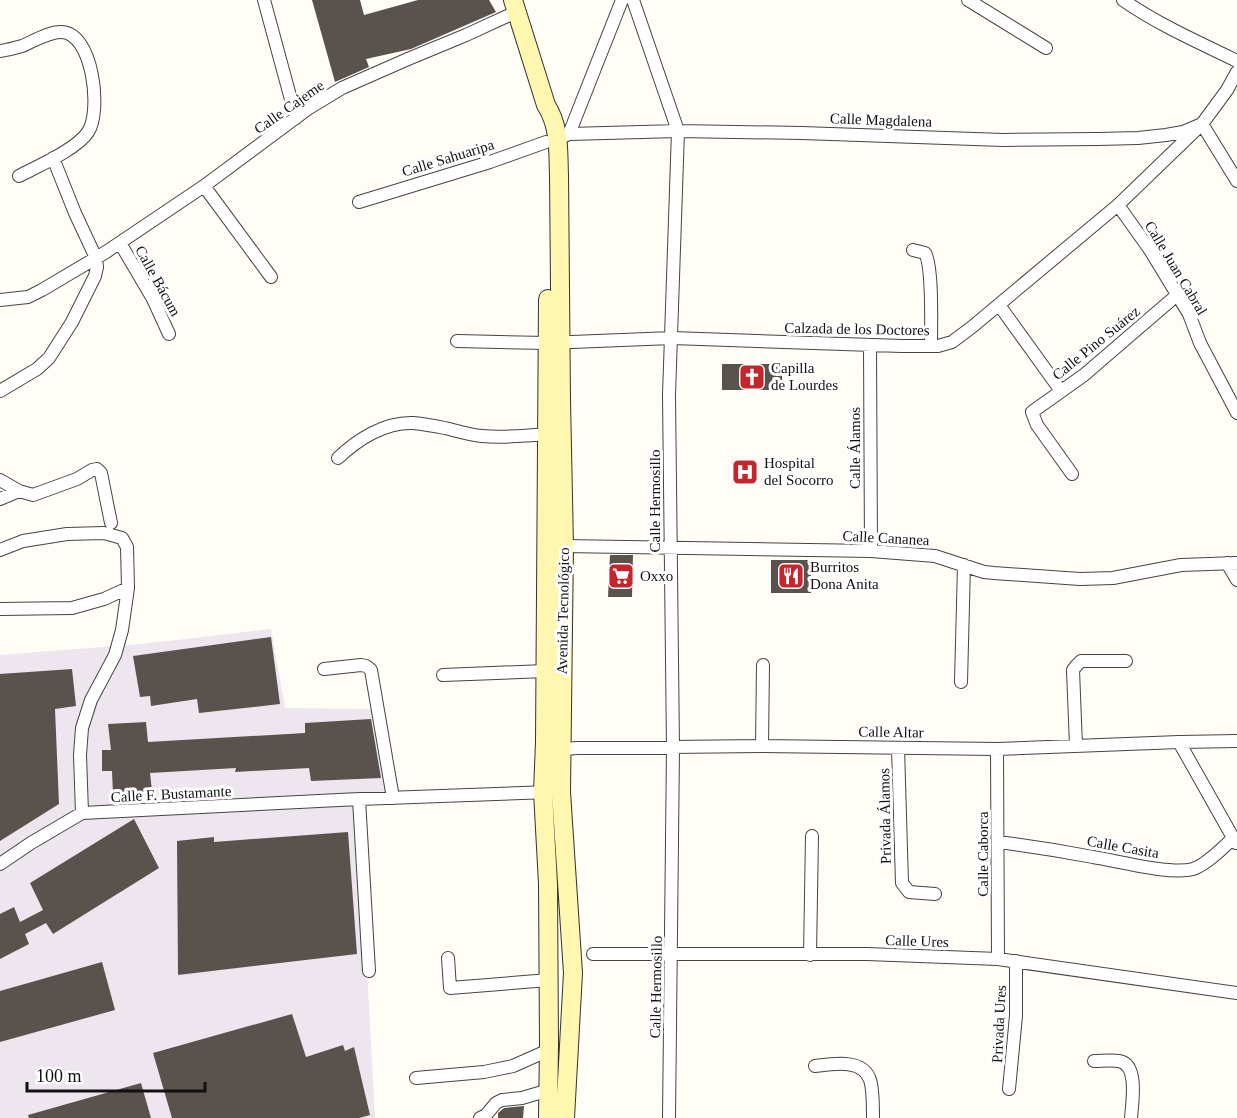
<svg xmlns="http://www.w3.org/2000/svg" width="1237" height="1118" font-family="Georgia,serif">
  <rect width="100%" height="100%" fill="#fffdf5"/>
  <path fill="#eee6ef" d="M271 629 285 708 375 709 391 792 358 799 375 1118H0V655L141 644Z"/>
  <path fill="#5a524d" d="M312 0H360L364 15 418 0H489L496 12 411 49 366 59 369 67 335 82Z
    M722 364H782V390H722Z
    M610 555H633L632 597H608Z
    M771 560H811V593H771Z
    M271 637 280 704 199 713 197 699 151 706 150 696 140 697 133 656Z
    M72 669 76 706 55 709 59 804 0 841V674Z
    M371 719 381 778 311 781 309 768 235 772 236 768 150 773 152 791 113 794 112 771H102V750H111L108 724 146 722 148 742 305 733V723Z
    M134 819 159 868 53 934 46 923 25 934 29 944 0 959V914L14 907 20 922 43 910 30 883Z
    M348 832 357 954 178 975 177 841 214 837V842Z
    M102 962 115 1010 0 1042V991Z
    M292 1014 306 1057 343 1045 345 1051 354 1047 370 1115 359 1118H172L153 1053Z
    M141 1083 151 1118H29L28 1115Z
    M524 1106 523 1118H498V1113L504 1108Z"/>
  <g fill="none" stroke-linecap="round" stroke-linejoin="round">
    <defs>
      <path id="minor" d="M264 0 296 118
        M633 0 678 131 669 395 673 748 669 1118
        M968 0 1046 48
        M1123 0C1159 25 1198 42 1237 61
        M0 51C7 50 15 48 22 46 34 41 48 32 61 32 93 32 102 111 88 132 77 149 38 166 19 176
        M569 134 622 0
        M557 139 569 134 678 131 802 133 1003 140 1098 139 1138 138 1166 135 1183 132 1202 124 1237 181
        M204 186 271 277
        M359 202 490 162 546 142
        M1118 205 1150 250 1189 314 1200 343 1237 413
        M120 243 153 299 169 334
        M913 250 925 253C933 266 931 327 931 346
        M0 300 28 297 42 290 106 252 204 186 309 108 342 88 408 59 466 35 516 12
        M999 305 1061 391
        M457 341 547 343 672 338 902 346H938L952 342 972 327 1118 205 1202 124 1227 90 1237 72
        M870 345 871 551
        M0 391 37 369 49 358 72 322 95 276 97 267 96 258 75 213 53 158
        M338 458C358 439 385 422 413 423 423 424 435 426 445 428 457 431 470 435 482 436 504 438 525 436 547 434
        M1072 474 1037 425 1032 412 1084 375 1177 295
        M0 480 19 491 33 495 77 479 92 470 97 469 101 473 111 523
        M0 499 19 491
        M564 546 871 551 935 556 984 572 994 573 1080 579 1113 578 1181 565 1237 563
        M0 550 23 541 67 534 104 533 122 538 127 547 128 588 122 630 115 655 91 700 82 728 80 755 82 813
        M1227 563 1237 580
        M0 609 72 608 104 599 128 588
        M324 669 361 665 366 666 371 670 393 798
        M443 675 545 671
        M961 682 964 565
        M1179 742 1236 843
        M762 746 763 665
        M1076 746 1073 670 1076 666 1081 661H1126
        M898 748 902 883 909 892 935 894
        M997 749 998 959
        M555 750 577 748 762 746 997 749 1179 742 1237 741
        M359 799 369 971
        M998 842C1030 846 1062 851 1093 857 1119 861 1170 875 1193 869 1206 865 1223 848 1233 838
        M0 864 31 843 82 813 359 799 550 792
        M593 954H867L998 959 1237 993
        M810 955 812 836
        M448 958 450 988 549 980
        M1094 1061C1102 1061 1111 1060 1119 1061 1139 1064 1132 1103 1131 1118
        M815 1066C832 1064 863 1058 870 1080 873 1088 873 1109 873 1118
        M416 1078 484 1072 513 1066 549 1050
        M1009 1089 1016 1016V961
        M480 1118 486 1115 496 1103 502 1100 522 1098 549 1090"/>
      <path id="secondary" d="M513 0 546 105C560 127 558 150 559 175L561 400 564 546 561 792 573 973 565 1118
        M548 299 545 742 543 792 548 884 549 1044 548 1118"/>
    </defs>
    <use href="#minor" stroke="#444" stroke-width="14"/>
    <use href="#secondary" stroke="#333" stroke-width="20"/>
    <use href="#minor" stroke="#fff" stroke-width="12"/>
    <use href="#secondary" stroke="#fff6b0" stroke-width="18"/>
  </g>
  <defs>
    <symbol id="church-square" viewBox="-11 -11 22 22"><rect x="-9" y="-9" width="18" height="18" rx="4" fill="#c4262e" stroke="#fff"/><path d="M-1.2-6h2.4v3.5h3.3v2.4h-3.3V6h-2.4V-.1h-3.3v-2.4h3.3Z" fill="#fff"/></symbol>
    <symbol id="hospital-square" viewBox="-11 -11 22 22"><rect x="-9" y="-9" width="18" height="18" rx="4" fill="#c4262e" stroke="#fff"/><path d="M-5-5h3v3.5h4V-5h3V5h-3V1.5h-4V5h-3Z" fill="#fff"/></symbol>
    <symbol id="supermarket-square" viewBox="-11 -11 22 22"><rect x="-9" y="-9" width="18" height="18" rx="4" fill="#c4262e" stroke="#fff"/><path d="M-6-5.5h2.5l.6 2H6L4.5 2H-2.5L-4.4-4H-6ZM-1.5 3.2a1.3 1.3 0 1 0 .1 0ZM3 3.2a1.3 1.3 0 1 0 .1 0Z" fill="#fff"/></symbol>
    <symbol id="restaurant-square" viewBox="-11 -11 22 22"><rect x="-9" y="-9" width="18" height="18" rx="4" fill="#c4262e" stroke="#fff"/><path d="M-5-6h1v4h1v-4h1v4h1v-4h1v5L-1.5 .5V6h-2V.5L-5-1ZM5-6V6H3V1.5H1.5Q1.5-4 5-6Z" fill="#fff"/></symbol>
  </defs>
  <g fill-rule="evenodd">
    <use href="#church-square" x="737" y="362" width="30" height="30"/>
    <use href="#hospital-square" x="730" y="457" width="30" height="30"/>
    <use href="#supermarket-square" x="606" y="561" width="30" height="30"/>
    <use href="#restaurant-square" x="776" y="561" width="30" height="30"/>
  </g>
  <g text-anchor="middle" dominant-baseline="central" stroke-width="6" stroke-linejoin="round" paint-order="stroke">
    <g font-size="15" fill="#111" stroke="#fff">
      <text transform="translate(289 107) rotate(-35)">Calle Cajeme</text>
      <text transform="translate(881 120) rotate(2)">Calle Magdalena</text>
      <text transform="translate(448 158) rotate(-17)">Calle Sahuaripa</text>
      <text transform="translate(1176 268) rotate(59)">Calle Juan Cabral</text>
      <text transform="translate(158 281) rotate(61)">Calle Bácum</text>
      <text transform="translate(857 329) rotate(1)">Calzada de los Doctores</text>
      <text transform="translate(1096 343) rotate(-39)">Calle Pino Suárez</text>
      <text transform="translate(855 448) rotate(-90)">Calle Álamos</text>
      <text transform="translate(655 501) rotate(-90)">Calle Hermosillo</text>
      <text transform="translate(886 538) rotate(3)">Calle Cananea</text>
      <text transform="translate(563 611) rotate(-89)">Avenida Tecnológico</text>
      <text transform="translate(891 732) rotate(1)">Calle Altar</text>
      <text transform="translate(171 794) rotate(-3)">Calle F. Bustamante</text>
      <text transform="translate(885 816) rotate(-91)">Privada Álamos</text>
      <text transform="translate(1123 847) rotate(10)">Calle Casita</text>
      <text transform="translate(983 854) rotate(-90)">Calle Caborca</text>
      <text transform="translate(917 941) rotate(2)">Calle Ures</text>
      <text transform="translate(656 987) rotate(-89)">Calle Hermosillo</text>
      <text transform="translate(999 1024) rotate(-87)">Privada Ures</text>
    </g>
    <g font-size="15" fill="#111" stroke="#fff" text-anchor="start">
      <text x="771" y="368">Capilla<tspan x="771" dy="17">de Lourdes</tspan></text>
      <text x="764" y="463">Hospital<tspan x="764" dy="17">del Socorro</tspan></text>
      <text x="810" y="567">Burritos<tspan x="810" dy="17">Dona Anita</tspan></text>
      <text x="640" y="576">Oxxo</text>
    </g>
  </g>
  <path d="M27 1082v9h178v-9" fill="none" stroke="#111111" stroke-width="3"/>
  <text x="36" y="1082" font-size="18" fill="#111111" stroke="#ffffff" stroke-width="4.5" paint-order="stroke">100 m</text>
</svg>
